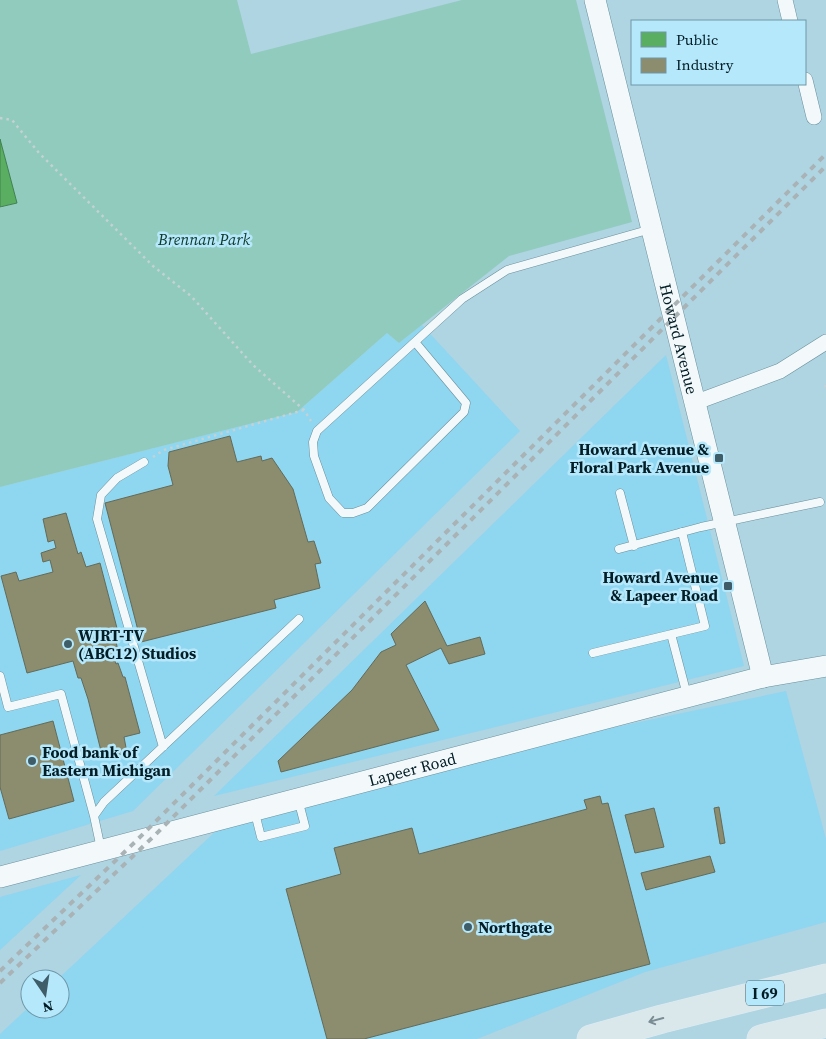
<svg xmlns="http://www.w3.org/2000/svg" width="826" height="1039" font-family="'Source Serif 4',serif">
  <rect width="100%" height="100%" fill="#afd4e2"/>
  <path fill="#8fd6f0" d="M422 325 520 431 133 811 0 851V487L297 412 387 333 399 343Z
    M666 355 744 666 214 796Z
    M786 691 826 839V922L645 972 477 1039H0V1034L30 1006V1009H60L58 979 217 830 564 738Z
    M81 875 0 950V897Z"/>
  <path fill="#91cbbe" d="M0 0H237L251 54 462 0H576L632 222 509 256 399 343 387 333 297 412 0 487V208L17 203 0 139Z"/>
  <path fill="#5aae61" stroke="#40824f" d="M0 139 17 203 0 207Z"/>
  <path fill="#8c8c6e" stroke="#636b58" d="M230 436 237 462 261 456 262 461 272 458 293 489 308 542 314 541 321 563 315 564 320 588 274 600 276 608 141 642 105 503 173 485 168 466 169 452Z
    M66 513 78 554 81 552 86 567 100 563 118 632 114 633 119 655 114 656 116 664 118 663 123 677H125L140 733 124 737 127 753 103 759 88 699 81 678H78L73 661 27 673 1 576 16 572 19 581 53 572 50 560 43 562 41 553 56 548 54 540 48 542 43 519Z
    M425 601 447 646 480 637 485 654 449 664 441 648 406 665 439 730 281 772 278 761 352 690 381 652 396 645 391 634Z
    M53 721 74 801 9 819 0 787V735Z
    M600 796 602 804 608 803 650 964 364 1039H327L286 889 341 874 334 848 412 828 419 854 587 809 584 800Z
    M719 807 725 843 720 844 714 808Z
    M654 808 664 847 635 853 625 815Z
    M710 856 715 872 646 890 641 873Z"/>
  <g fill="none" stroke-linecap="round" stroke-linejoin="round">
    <defs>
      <path id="lane" d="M415 342 466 403 464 412 367 508 353 513H343L329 498 314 456 313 442 317 431 462 299 507 270 651 229
        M144 462 117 478 101 495 97 519 163 747
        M620 493 634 546
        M619 549 701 527 820 502
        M671 634 687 695
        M593 653 705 626 682 532
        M0 676 8 707 61 694 94 816
        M255 813 261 837 305 826 298 799
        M101 849 94 816 104 802 299 619"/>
      <path id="street" d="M785 0 790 21
        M805 80 814 117
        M694 403 780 371 826 342"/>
      <g id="secondary">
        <path id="s1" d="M595 0 763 677"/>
        <path id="s2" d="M0 877 763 677 826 666"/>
      </g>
      <path id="highway" d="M591 1039 662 1019 826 978
        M761 1039 826 1023"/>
    </defs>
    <use href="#lane" stroke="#6a909c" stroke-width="9"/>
    <use href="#street" stroke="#6a909c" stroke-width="16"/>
    <use href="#secondary" stroke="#6a909c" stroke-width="22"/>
    <use href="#highway" stroke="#dbecf2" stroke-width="29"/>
    <path stroke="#c4d1d5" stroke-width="2.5" stroke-dasharray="2.5 4" stroke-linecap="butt" d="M0 118 12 120 39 153 153 266 191 296 253 365 304 410 311 421
      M825 385 826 388
      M153 457 164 450 304 410"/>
    <use href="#lane" stroke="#f3f9fb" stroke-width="8"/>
    <use href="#street" stroke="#f3f9fb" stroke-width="15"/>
    <use href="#secondary" stroke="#f3f9fb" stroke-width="21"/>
    <use href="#highway" stroke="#dae8ec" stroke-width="28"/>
    <path stroke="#a9b2b5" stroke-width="4" stroke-dasharray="6 6" stroke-linecap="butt" d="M0 971 135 842 826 154
      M0 983 153 837 826 166"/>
  </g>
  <defs><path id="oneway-shaft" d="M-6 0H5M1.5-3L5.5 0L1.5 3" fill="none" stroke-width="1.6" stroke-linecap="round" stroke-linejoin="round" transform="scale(1.25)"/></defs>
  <use stroke="#798d93" href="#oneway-shaft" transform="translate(656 1020) rotate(165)"/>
  <g fill="#3f5d68" stroke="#b6e8fb" stroke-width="2">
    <rect x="714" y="453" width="10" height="10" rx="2.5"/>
    <rect x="723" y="581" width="10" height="10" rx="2.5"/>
    <circle cx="68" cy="644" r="5"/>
    <circle cx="32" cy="761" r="5"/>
    <circle cx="468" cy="927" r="5"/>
  </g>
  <g text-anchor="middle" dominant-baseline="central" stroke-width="5" stroke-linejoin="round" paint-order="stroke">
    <rect fill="#b6e8fb" stroke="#385a66" stroke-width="1" x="746" y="980.5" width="38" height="25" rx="4"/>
    <g font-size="15" font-weight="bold" fill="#021d26">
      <text x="765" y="993">I 69</text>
    </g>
    <g font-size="16" font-style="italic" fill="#0e3828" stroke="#b6e8fb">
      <text x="204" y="239">Brennan Park</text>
    </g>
    <g font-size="16" fill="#021d26" stroke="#b6e8fb">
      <text stroke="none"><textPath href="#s1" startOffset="349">Howard Avenue</textPath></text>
      <text stroke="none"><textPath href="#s2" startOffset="426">Lapeer Road</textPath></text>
    </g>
    <g font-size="16" font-weight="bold" fill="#021d26" stroke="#b6e8fb" text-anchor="start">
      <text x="709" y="449" text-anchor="end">Howard Avenue &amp;<tspan x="709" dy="18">Floral Park Avenue</tspan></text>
      <text x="718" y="577" text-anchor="end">Howard Avenue<tspan x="718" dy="18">&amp; Lapeer Road</tspan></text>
      <text x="78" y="635">WJRT-TV<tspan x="78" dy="18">(ABC12) Studios</tspan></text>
      <text x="42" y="752">Food bank of<tspan x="42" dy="18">Eastern Michigan</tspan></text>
      <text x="478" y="927">Northgate</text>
    </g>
  </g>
  <rect x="631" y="20" width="175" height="65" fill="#b6e8fb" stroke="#6e97a6"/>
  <rect x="641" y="32" width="25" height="15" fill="#5aae61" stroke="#6e97a6"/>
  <text x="676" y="45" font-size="15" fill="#021d26">Public</text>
  <rect x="641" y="58" width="25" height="15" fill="#8c8c6e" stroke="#6e97a6"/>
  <text x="676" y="70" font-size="15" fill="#021d26">Industry</text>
  <g transform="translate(45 994) rotate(167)"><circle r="24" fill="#b6e8fb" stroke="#6e97a6"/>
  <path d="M0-4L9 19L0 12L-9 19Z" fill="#3f5d68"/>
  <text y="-8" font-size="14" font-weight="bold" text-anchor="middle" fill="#021d26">N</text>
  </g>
</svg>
